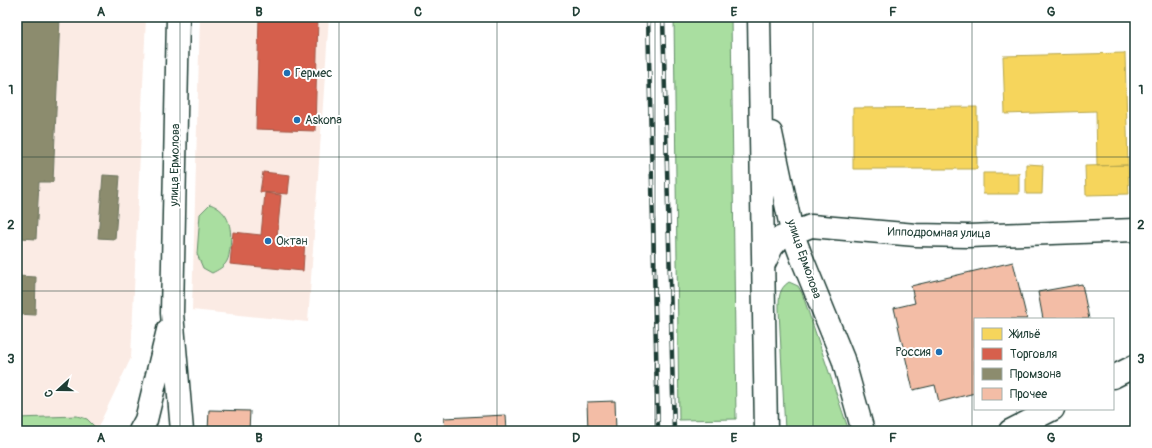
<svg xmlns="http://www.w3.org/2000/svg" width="1152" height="448" font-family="Pangolin,sans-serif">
  <rect width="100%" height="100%" fill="#fff"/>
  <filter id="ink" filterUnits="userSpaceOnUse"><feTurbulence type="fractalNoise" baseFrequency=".025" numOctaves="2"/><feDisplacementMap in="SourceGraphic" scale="8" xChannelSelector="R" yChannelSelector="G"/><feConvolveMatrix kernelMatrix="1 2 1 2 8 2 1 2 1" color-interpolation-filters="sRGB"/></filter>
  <g filter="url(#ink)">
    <path fill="#fbebe4" d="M17 17H146L131 358 96 431H17Z
      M200 17H329L308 322 192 310Z"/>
    <path fill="#a9dea0" stroke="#648e6a" d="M674 17H731L736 419 679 420Z
      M210 204C231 212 232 230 230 249 229 253 229 258 227 261 224 267 218 270 212 273L203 268 197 254 200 214Z
      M789 282 798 286 802 293 849 431H785L779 310C779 299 778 289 789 282Z
      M77 416 87 419 99 431H17V418Z"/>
    <path fill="#f6d55c" stroke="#b6a750" d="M1125 53 1128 165 1097 166 1096 111 1005 114 1003 56Z
      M977 107V169H853V108Z
      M1026 164 1043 165 1042 194H1026Z
      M1128 165 1129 194 1086 195 1085 166Z
      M983 173H1019V194H983Z"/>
    <path fill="#d6604d" stroke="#9f5646" d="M259 17H318L315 131 256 129Z
      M263 172 290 175 288 194 260 192Z
      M265 193 281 195 277 237 305 240 303 271 230 264 233 232 261 235Z"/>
    <path fill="#8c8c6e" stroke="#6b745d" d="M17 17H60L53 182H39L36 239 21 238 20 261H17Z
      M103 175 120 176 115 239 98 238Z
      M17 276 36 277 35 315 17 314Z
      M17 314H20L17 381Z"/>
    <path fill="#f3bda6" stroke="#1f3d34" d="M1013 262 1027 319H975V393L939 402 935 385 913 390 894 308 915 303 911 286Z
      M1082 284 1089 319H1043L1038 292Z
      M615 401 616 431H588L587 402Z
      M209 410 250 411 249 431H208Z
      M506 415 507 431H445L444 418Z"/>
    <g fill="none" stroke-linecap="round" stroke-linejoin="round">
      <defs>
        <path id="tertiary" d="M759 17 766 431
          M771 133 792 232 801 256 843 359 863 431
          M763 266 772 247 780 238 811 226 916 235 968 236 1135 230
          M1113 377 1135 366
          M1010 431 1053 409"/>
        <path id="secondary" d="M178 17 172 313 182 431
          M140 431 146 420 168 330"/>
      </defs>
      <use href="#tertiary" stroke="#1f3d34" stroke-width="25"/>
      <use href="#secondary" stroke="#1f3d34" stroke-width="25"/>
      <use href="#tertiary" stroke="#fff" stroke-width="22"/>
      <use href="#secondary" stroke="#fff" stroke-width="22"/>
      <defs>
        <path id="rail" d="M648 17 658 431
          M663 17 674 431"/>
      </defs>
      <use href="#rail" stroke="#1f3d34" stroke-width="4.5"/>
      <use href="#rail" stroke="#fff" stroke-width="3" stroke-dasharray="9" stroke-linecap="butt"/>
    </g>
  </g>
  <path fill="none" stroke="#1f3d34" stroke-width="1" stroke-opacity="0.55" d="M180 17V431M339 17V431M497 17V431M655 17V431M813 17V431M972 17V431M17 157H1135M17 291H1135"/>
  <g fill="#1f6fb2" stroke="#fff" stroke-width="1.5">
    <circle cx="287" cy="73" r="4"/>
    <circle cx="297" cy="120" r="4"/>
    <circle cx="268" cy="241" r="4"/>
    <circle cx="939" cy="352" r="4"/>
  </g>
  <g text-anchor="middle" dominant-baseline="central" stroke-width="4" stroke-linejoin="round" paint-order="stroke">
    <g font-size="12" fill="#1f3d34" stroke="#fff" text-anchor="start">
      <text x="295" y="73">Гермес</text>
      <text x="305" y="120">Askona</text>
      <text x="276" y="241">Октан</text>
      <text x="931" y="352" text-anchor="end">Россия</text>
    </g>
    <g font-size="12" fill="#1f3d34" stroke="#fff">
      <text transform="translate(175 165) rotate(-89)">улица Ермолова</text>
      <text transform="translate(939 233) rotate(1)">Ипподромная улица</text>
      <text transform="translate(804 259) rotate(71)">улица Ермолова</text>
    </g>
  </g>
  <rect width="1152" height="448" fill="none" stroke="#fff" stroke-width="44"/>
  <rect x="974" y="318" width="140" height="92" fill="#ffffff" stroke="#a5b1ae"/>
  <rect x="982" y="328" width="20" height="12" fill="#f6d55c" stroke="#a5b1ae"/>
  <text x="1010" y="338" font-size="12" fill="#1f3d34">Жильё</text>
  <rect x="982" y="348" width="20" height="12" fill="#d6604d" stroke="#a5b1ae"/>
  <text x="1010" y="358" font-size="12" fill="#1f3d34">Торговля</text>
  <rect x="982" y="368" width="20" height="12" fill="#8c8c6e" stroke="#a5b1ae"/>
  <text x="1010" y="378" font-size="12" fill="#1f3d34">Промзона</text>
  <rect x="982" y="388" width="20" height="12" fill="#f3bda6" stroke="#a5b1ae"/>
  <text x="1010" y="398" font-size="12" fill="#1f3d34">Прочее</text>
  <g transform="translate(58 390) rotate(249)" stroke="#ffffff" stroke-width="3" paint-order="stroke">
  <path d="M0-3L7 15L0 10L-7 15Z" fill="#1f3d34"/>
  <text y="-6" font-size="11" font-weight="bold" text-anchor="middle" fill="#1f3d34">С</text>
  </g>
  <rect x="22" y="22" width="1108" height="404" fill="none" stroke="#1f3d34" stroke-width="1.5"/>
  <g font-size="13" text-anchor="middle" font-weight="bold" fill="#1f3d34">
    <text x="101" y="16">A</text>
    <text x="259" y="16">B</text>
    <text x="418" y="16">C</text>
    <text x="576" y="16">D</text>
    <text x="734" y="16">E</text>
    <text x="893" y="16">F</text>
    <text x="1051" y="16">G</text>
    <text x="11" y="94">1</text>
    <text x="1141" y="94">1</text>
    <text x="11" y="229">2</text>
    <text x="1141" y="229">2</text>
    <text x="11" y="363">3</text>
    <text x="1141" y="363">3</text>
    <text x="101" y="442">A</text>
    <text x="259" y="442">B</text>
    <text x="418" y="442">C</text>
    <text x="576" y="442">D</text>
    <text x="734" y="442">E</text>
    <text x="893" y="442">F</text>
    <text x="1051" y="442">G</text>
  </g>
</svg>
